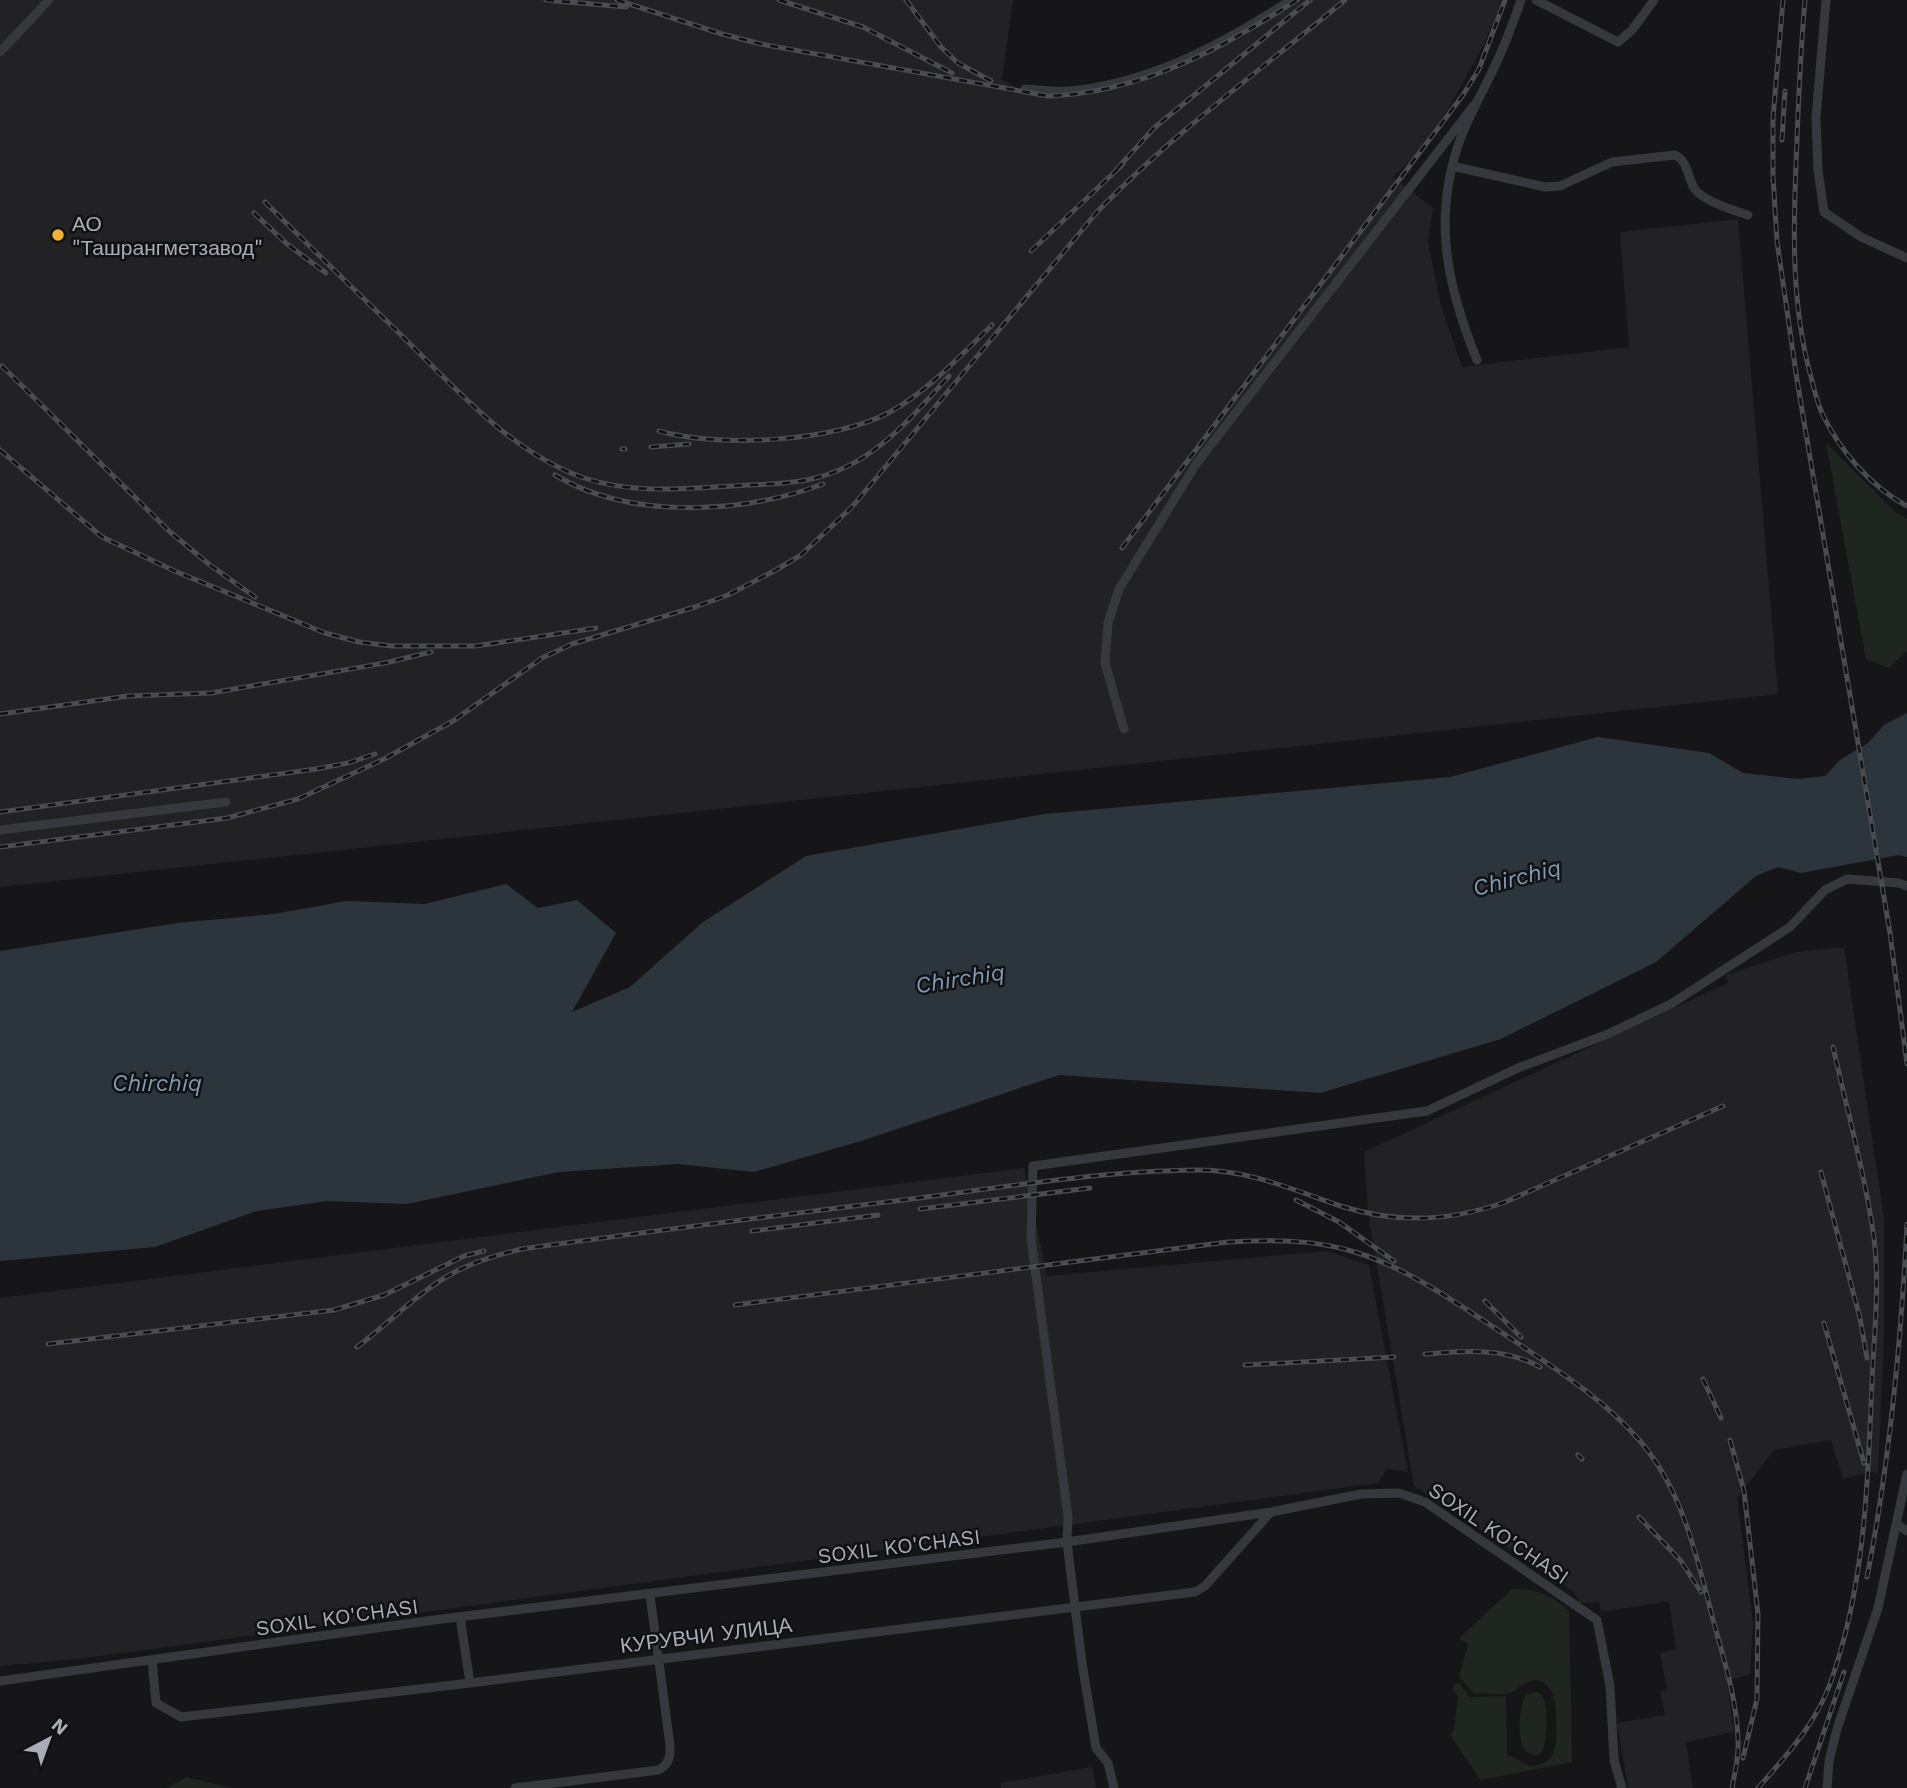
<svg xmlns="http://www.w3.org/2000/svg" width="1907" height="1788" font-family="'Work Sans',sans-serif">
  <rect width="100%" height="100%" fill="#161618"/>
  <path fill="#222225" d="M0 0H1013L1002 80 1031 95 1097 92 1163 72 1240 39 1298 0H1501L1498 12 1484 44 1449 108 1415 156 1393 177 1433 208 1428 242 1441 306 1462 367 1629 347 1620 232 1738 219 1778 694 0 887Z
    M1844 947 1884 1219V1338L1878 1473 1869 1472 1843 1479 1831 1440 1774 1450 1737 1498 1753 1624 1750 1674 1727 1681 1734 1732 1686 1742 1693 1788H1628L1617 1723 1665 1715 1660 1691 1667 1690 1660 1653 1676 1649 1669 1601 1601 1612 1599 1602 1580 1603 1574 1592 1414 1486 1368 1213 1364 1152 1728 983 1726 975 1795 952Z
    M1024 1168 1047 1276 1328 1251 1369 1265 1408 1472 1387 1469 1378 1483 78 1659 0 1666V1298Z
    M1092 1767 1096 1788H1001L1000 1783Z"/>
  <path fill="#1e261f" d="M1826 443 1895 512 1907 519V651L1889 668 1866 659Z
    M1512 1589C1535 1588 1552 1595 1569 1611L1572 1762 1481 1780 1450 1735 1454 1730 1458 1697 1453 1689 1454 1685 1459 1683 1470 1697 1506 1696 1507 1755C1526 1761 1527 1773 1549 1760 1559 1748 1556 1732 1556 1717 1556 1700 1551 1674 1527 1682 1520 1685 1515 1692 1508 1694 1498 1695 1485 1693 1474 1693L1459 1677 1468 1644 1459 1638Z
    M1536 1692C1541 1694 1542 1694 1544 1699 1548 1709 1547 1745 1541 1753 1513 1767 1517 1703 1527 1694Z
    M186 1777 232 1788H167Z"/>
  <path fill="#2c353c" d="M1907 713V857L1899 855 1801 873 1778 867 1756 876 1656 962 1501 1039 1320 1093 1059 1075 861 1141 754 1172 678 1164 559 1172 407 1204 327 1201 257 1211 155 1247 0 1261V951L177 923 274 914 346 901 425 904 506 884 538 908 577 900 616 933 572 1012 630 987 703 922 806 856 1045 814 1450 777 1598 737 1709 753 1743 773 1798 779 1825 776 1840 760 1868 743 1884 725Z"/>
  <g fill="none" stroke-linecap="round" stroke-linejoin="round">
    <path stroke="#37383d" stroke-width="9" d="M1536 0 1618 42 1632 30 1654 0
      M1826 0 1816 118 1818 170 1824 212 1861 237 1907 258
      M0 52 49 0
      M1025 89C1042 90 1062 93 1079 90 1156 80 1227 42 1291 0
      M1452 166 1545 187 1560 186 1612 162 1675 155C1688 161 1687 176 1694 188 1701 200 1735 211 1748 215
      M1477 360C1446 284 1432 216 1461 137 1473 107 1490 79 1502 50 1509 34 1515 17 1521 0
      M1124 729 1105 663 1108 623 1119 589 1196 464 1475 104
      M0 830 226 802
      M1898 1525 1907 1531
      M460 1617 470 1683
      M152 1660 156 1703 181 1717 470 1683 1195 1592 1205 1586 1270 1513
      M0 1681 434 1620 1067 1542 1271 1512 1361 1494 1399 1493 1425 1502 1597 1620 1610 1686 1614 1760 1622 1788
      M515 1788 659 1770C670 1763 670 1757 670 1745L650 1595
      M1114 1788 1108 1763 1096 1748 1082 1663 1067 1542 1068 1517 1031 1238 1033 1166 1427 1111 1518 1068 1608 1034 1671 1004 1790 927 1825 890 1847 879 1899 883 1907 886
      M1827 1788 1829 1761 1837 1729 1878 1608 1907 1474"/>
    <defs>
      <path id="rail" d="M546 0 626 7
        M617 0 722 34 761 44 1048 96C1141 93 1221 49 1297 0
        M779 0 863 27 952 73
        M906 0 941 47 958 63 991 81
        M1783 0 1773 118V176L1777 241 1797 380 1890 933 1907 1064
        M1805 0C1800 55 1798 110 1796 165 1793 236 1792 308 1811 377 1814 389 1817 402 1822 413 1839 450 1871 487 1907 506
        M1782 140 1785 91
        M1117 169 1154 128 1310 0
        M265 202C311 248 358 293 405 339 458 391 512 453 584 478 633 494 682 489 732 486 758 484 786 485 811 479 872 466 909 420 949 376
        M254 213 287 244 326 273
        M1031 251 1123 164
        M2 366 169 531 210 565 255 597
        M659 431C719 448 835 442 890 412 928 391 961 355 992 325
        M651 447 689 444
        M622 449H625
        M0 450 102 537 177 572 325 633 359 642 392 646H476L596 628
        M555 475C630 520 743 514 823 484
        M1122 548 1463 95 1479 69 1505 0
        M0 714 128 696 211 693 385 663 431 652
        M0 812 316 769 348 763 375 754
        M0 847 227 818 298 799 384 759 453 721 542 658 572 644 695 607 728 595 776 570 801 555 852 507 1097 212C1172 134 1262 69 1345 0
        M1821 1172 1860 1318 1867 1358
        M1296 1200 1339 1222 1394 1261
        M920 1209 1090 1188
        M752 1231 878 1215
        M1485 1301 1521 1337
        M735 1305 1228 1242C1271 1240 1313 1239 1355 1252 1410 1269 1459 1305 1507 1336 1553 1367 1604 1399 1640 1441 1682 1489 1697 1557 1712 1616 1723 1657 1737 1698 1738 1741 1739 1757 1735 1772 1732 1788
        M1824 1323 1864 1463
        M48 1344 334 1310 384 1295 464 1256 484 1251
        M357 1347C387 1325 414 1296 446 1277 469 1263 496 1255 522 1249 652 1231 781 1215 911 1199 1005 1187 1101 1171 1196 1170 1249 1169 1295 1191 1344 1207 1399 1224 1452 1221 1505 1202L1723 1106
        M1425 1354C1464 1351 1504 1347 1540 1367
        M1245 1365 1394 1357
        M1703 1379 1721 1418
        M1730 1440 1744 1491 1758 1614 1757 1699 1743 1758
        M1578 1455 1582 1459
        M1639 1517 1681 1561 1701 1592
        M1867 1577C1890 1460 1901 1343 1907 1224
        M1758 1788C1786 1756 1815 1725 1830 1684 1865 1587 1868 1483 1872 1381 1874 1334 1880 1285 1874 1238 1865 1174 1847 1110 1833 1047
        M1805 1788 1844 1672"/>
    </defs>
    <use href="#rail" stroke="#4a4c52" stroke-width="5"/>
    <use href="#rail" stroke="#111113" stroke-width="2.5" stroke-dasharray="8" stroke-linecap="butt"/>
  </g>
  <circle fill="#f2b134" stroke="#111113" stroke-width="2.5" cx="58" cy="235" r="7"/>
  <g text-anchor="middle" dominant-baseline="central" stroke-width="5" stroke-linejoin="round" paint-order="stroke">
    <g font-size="21" fill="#a8adb8" stroke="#111113" text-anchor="start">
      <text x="72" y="223">АО<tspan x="72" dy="24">"Ташрангметзавод"</tspan></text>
    </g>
    <g font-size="21" fill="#a8adb8" stroke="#111113">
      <text transform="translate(1499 1533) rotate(34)">SOXIL KO'CHASI</text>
      <text transform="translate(899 1546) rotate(-7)">SOXIL KO'CHASI</text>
      <text transform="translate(337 1617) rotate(-8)">SOXIL KO'CHASI</text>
      <text transform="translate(706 1635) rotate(-7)">КУРУВЧИ УЛИЦА</text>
    </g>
    <g font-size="23" font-style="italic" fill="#7f9bb3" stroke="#111113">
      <text transform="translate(1517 878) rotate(-14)">Chirchiq</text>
      <text transform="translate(960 979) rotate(-9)">Chirchiq</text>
      <text x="157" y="1083">Chirchiq</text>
    </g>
  </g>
  <g transform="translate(49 1739) rotate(41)" stroke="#111113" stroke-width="5" paint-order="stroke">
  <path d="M0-5L12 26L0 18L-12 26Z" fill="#a8adb8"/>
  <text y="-10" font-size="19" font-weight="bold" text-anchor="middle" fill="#a8adb8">N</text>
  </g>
</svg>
